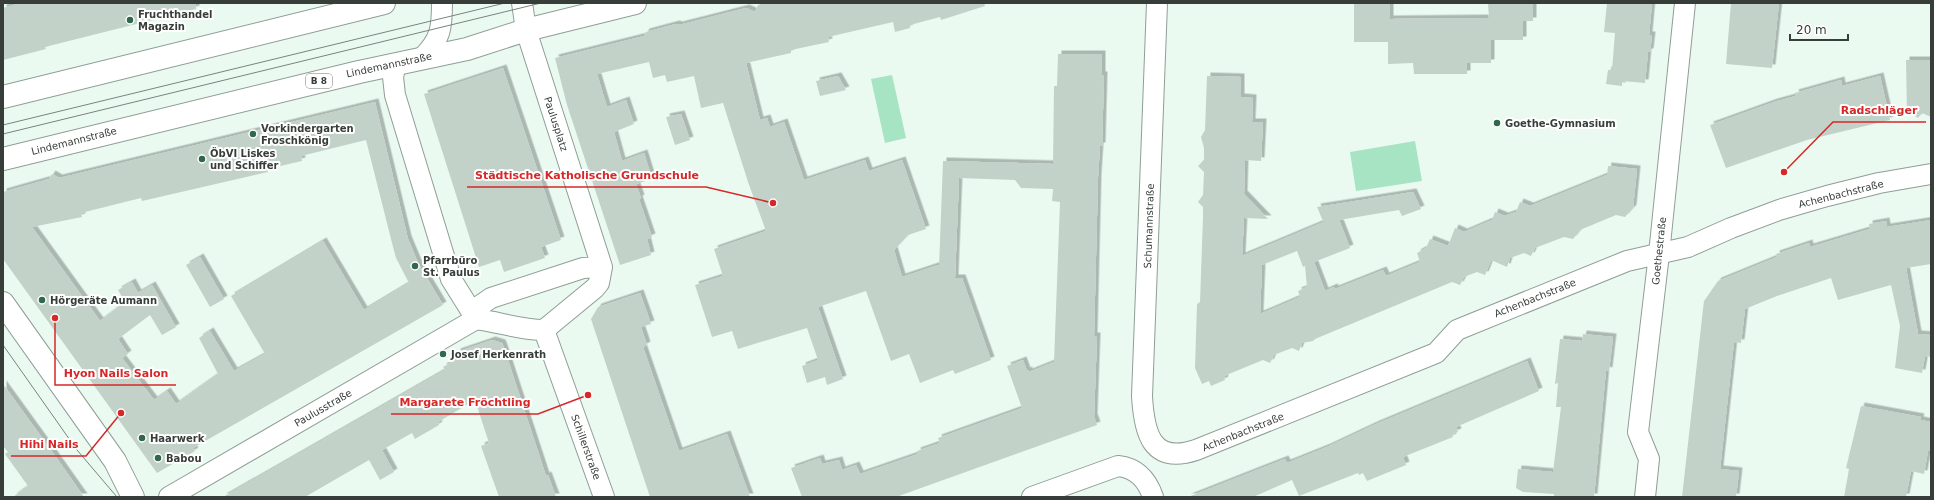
<svg xmlns="http://www.w3.org/2000/svg" width="1934" height="500" font-family="'DejaVu Sans',sans-serif">
  <defs>
    <filter id="shadow"><feDropShadow dx="3.5" dy="-3.5" stdDeviation="0" flood-color="#0004"/></filter>
  </defs>
  <rect width="100%" height="100%" fill="#eafaf1"/>
  <path fill="#a6e4c3" d="M892 75 906 138 885 143 871 79Z
    M1415 141 1422 181 1356 191 1350 152Z"/>
  <path fill="#c2d2c9" fill-rule="evenodd" filter="url(#shadow)" d="M21 3H196V9L45 47 46 49 3 60V8Z
    M766 3H984L985 6 941 20 940 17 910 25V28L895 32 893 22 828 37 829 42 791 50V53L746 63 760 120 767 118 770 127 784 122 804 180 865 160 869 171 902 160 926 229 908 235 894 250 902 277 938 265 939 268 943 161 1053 164 1054 86H1057L1058 54H1102V75H1104L1102 146H1100L1098 177 1094 336H1097L1094 417 1097 425 896 497H802L791 468 820 458 822 464 839 460 842 470 856 465 860 474 918 454 917 451 940 443 938 438 1022 408 1007 366 1023 360 1027 371 1029 370V372L1054 362 1060 202 1052 201 1053 189 1021 188 1015 180 959 178 955 278H962L991 360 955 374 953 370 920 383 909 354 891 361 866 291 818 307 843 379 827 385 825 377 807 383 802 366 818 360 807 328 738 349 732 331 712 337 695 285 723 276 714 249 766 231 748 182 723 103 701 108 694 76 667 82 665 75 653 78 649 62 597 74 607 107 626 100 634 124 614 132 622 161 644 153 652 179 636 184 641 198 639 199 652 237 647 239 651 255 620 265 567 105 555 58 644 36 646 32 676 24 679 25 746 8 755 12 758 5Z
    M1354 3H1390V19L1489 18 1488 3H1533V21H1523V40H1491V63H1467V74H1414L1413 63 1388 64V42H1354Z
    M1607 3H1652L1649 35H1652L1650 52H1648L1645 83 1622 81V86L1606 84 1608 70H1612L1615 33 1604 32Z
    M1731 3H1779L1772 68 1726 64Z
    M1906 60H1931V117L1922 113 1918 118 1913 115H1907Z
    M503 68 561 240 541 247 545 258 504 272 500 260 479 267 424 94Z
    M838 76 846 90 820 96 816 81Z
    M1207 76 1241 77V97L1253 98 1252 122H1263L1261 161 1245 160 1244 194 1268 219 1244 218 1242 256 1326 221H1323L1317 207 1413 192 1421 209 1402 216 1399 210 1339 220 1350 248 1314 262 1325 291 1334 287 1335 289 1383 270 1386 276 1420 262 1417 253 1426 248 1430 239 1448 246 1455 228 1464 232 1492 220 1495 212 1505 216 1516 212 1520 202 1530 206 1607 175 1608 166 1637 169 1633 208 1625 217 1616 215 1580 230 1573 239 1564 237 1535 248 1531 256 1524 253 1510 258 1507 267 1491 260 1485 275 1477 272 1464 277 1460 285 1452 282 1315 339 1313 341 1302 343 1299 351 1292 348 1274 355 1270 363 1263 360 1224 376 1225 380 1211 386 1209 381 1202 384 1195 368 1197 304 1200 302 1203 217V207L1198 202 1203 195 1204 172 1198 166 1204 160V148L1201 137 1205 130ZM1297 251 1303 267 1305 266 1307 287 1298 291 1300 297 1260 314 1262 265Z
    M1880 76 1890 120 1807 140 1726 168 1710 125 1774 102 1796 96 1795 93 1841 80 1842 86Z
    M375 102 408 239 418 263 443 305 193 448 195 451 157 473 3 259V192L49 179 52 174 59 178ZM366 140 392 243 396 258 409 283 364 310 323 241 231 296 265 354 234 371 210 331 199 338 218 374 176 404 167 391 154 400 122 358 128 354 118 339 150 315 162 335 176 327 152 285 138 293 132 282 118 290 125 302 100 321 32 227 82 217 81 213 141 198 142 201 268 172 267 169 302 161 301 156Z
    M681 114 690 140 675 145 666 117Z
    M1931 220V264L1906 268 1918 334 1931 335V357L1925 356 1922 373 1895 368 1900 326 1891 285 1838 300 1831 278 1777 296 1745 309 1741 343 1734 342 1720 469 1739 471 1736 497H1682L1703 309 1704 301 1718 281 1777 257 1776 254 1809 243 1810 247 1870 229 1869 224 1886 221 1887 227Z
    M200 257 224 299 210 307 186 265Z
    M640 293 651 324 641 327 647 345 643 347 679 451 727 434 750 497H650L591 319 598 307Z
    M1583 334 1613 337 1609 371 1606 370 1594 497H1554V494L1523 492 1516 488 1518 469 1553 472 1561 407H1556L1558 383 1555 384 1560 339 1582 341Z
    M492 340 502 343 504 348 546 476 548 475 556 497H499L481 446 489 443 475 400 438 422 439 425 415 439 412 433 382 450 394 472 380 480 369 460 305 497H223L445 370 443 367 459 358 457 352Z
    M1527 361 1539 391 1456 427 1458 432 1452 434 1453 437 1403 457 1406 465 1367 481 1363 473 1359 475 1358 473 1299 496 1292 480 1253 497H1188L1285 459 1287 463 1327 447 1376 424Z
    M3 384 53 453 84 497H13L28 486 5 454 8 452 3 446Z
    M1861 406 1921 417 1920 420 1931 422V451H1928L1924 474 1911 471 1906 497H1844L1849 469 1846 468Z"/>
  <g fill="none" stroke-linecap="round" stroke-linejoin="round">
    <defs>
      <path id="minor" d="M1157 3 1142 396C1144 432 1151 465 1196 450L1436 353 1457 330 1627 261 1688 247 1731 228 1779 210 1827 196 1879 183 1931 174
        M422 58C441 39 442 28 442 3
        M396 64 393 77 395 95 451 279 476 319C499 322 521 330 544 330L595 288 599 283 602 267 526 30 522 3
        M472 311 491 298 583 268 602 267
        M544 330 604 497
        M169 497 476 319
        M1032 497 1118 466C1137 468 1147 480 1153 497
        M1645 497 1649 459 1638 432 1659 254 1685 3"/>
      <path id="tertiary" d="M3 303 115 461 133 497"/>
      <path id="primary" d="M3 97 384 3
        M3 159 359 72 467 49 526 30 635 3"/>
    </defs>
    <use href="#minor" stroke="#8f9e96" stroke-width="22"/>
    <use href="#tertiary" stroke="#8f9e96" stroke-width="24"/>
    <use href="#primary" stroke="#8f9e96" stroke-width="24"/>
    <use href="#minor" stroke="#fff" stroke-width="20"/>
    <use href="#tertiary" stroke="#fff" stroke-width="22"/>
    <use href="#primary" stroke="#fff" stroke-width="22"/>
    <path stroke="#7a847e" stroke-width="1" d="M3 125 505 3
      M3 134 541 3
      M3 345 77 450 117 497"/>
  </g>
  <g fill="#31674d" stroke="#fff" stroke-width="1.5">
    <circle cx="130" cy="20" r="4"/>
    <circle cx="1497" cy="123" r="4"/>
    <circle cx="253" cy="134" r="4"/>
    <circle cx="202" cy="159" r="4"/>
    <circle cx="415" cy="266" r="4"/>
    <circle cx="42" cy="300" r="4"/>
    <circle cx="443" cy="354" r="4"/>
    <circle cx="142" cy="438" r="4"/>
    <circle cx="158" cy="458" r="4"/>
  </g>
  <g text-anchor="middle" dominant-baseline="central" stroke-width="4" stroke-linejoin="round" paint-order="stroke">
    <rect fill="#fff" stroke="#737774" stroke-width="1" x="306" y="74" width="26" height="14" rx="3"/>
    <g font-size="9" font-weight="bold" fill="#373d39">
      <text x="319" y="81">B 8</text>
    </g>
    <g font-size="10" font-weight="bold" fill="#373d39" stroke="#fff" text-anchor="start">
      <text x="138" y="14">Fruchthandel<tspan x="138" dy="12">Magazin</tspan></text>
      <text x="1505" y="123">Goethe-Gymnasium</text>
      <text x="261" y="128">Vorkindergarten<tspan x="261" dy="12">Froschkönig</tspan></text>
      <text x="210" y="153">ÖbVI Liskes<tspan x="210" dy="12">und Schiffer</tspan></text>
      <text x="423" y="260">Pfarrbüro<tspan x="423" dy="12">St. Paulus</tspan></text>
      <text x="50" y="300">Hörgeräte Aumann</text>
      <text x="451" y="354">Josef Herkenrath</text>
      <text x="150" y="438">Haarwerk</text>
      <text x="166" y="458">Babou</text>
    </g>
    <g font-size="10" fill="#373d39" stroke="#fff">
      <text transform="translate(389 65) rotate(-12)">Lindemannstraße</text>
      <text transform="translate(556 124) rotate(72)">Paulusplatz</text>
      <text transform="translate(74 141) rotate(-14)">Lindemannstraße</text>
      <text transform="translate(1841 194) rotate(-14)">Achenbachstraße</text>
      <text transform="translate(1149 226) rotate(-88)">Schumannstraße</text>
      <text transform="translate(1659 251) rotate(-84)">Goethestraße</text>
      <text transform="translate(1535 298) rotate(-22)">Achenbachstraße</text>
      <text transform="translate(323 408) rotate(-30)">Paulusstraße</text>
      <text transform="translate(1243 432) rotate(-22)">Achenbachstraße</text>
      <text transform="translate(586 447) rotate(70)">Schillerstraße</text>
    </g>
  </g>
  <path fill="none" stroke="#d62828" stroke-width="1.5" d="M1784 172L1833 122H1926M773 203L706 187H467M55 318L55 385H176M588 395L538 414H391M121 413L86 456H11"/>
  <g fill="#d62828" stroke="#fff" stroke-width="1.5">
    <circle cx="1784" cy="172" r="4"/>
    <circle cx="773" cy="203" r="4"/>
    <circle cx="55" cy="318" r="4"/>
    <circle cx="588" cy="395" r="4"/>
    <circle cx="121" cy="413" r="4"/>
  </g>
  <g font-size="11" text-anchor="middle" font-weight="bold" fill="#d62828" stroke="#fff" stroke-width="4" stroke-linejoin="round" paint-order="stroke">
    <text x="1879" y="114">Radschläger</text>
    <text x="587" y="179">Städtische Katholische Grundschule</text>
    <text x="116" y="377">Hyon Nails Salon</text>
    <text x="465" y="406">Margarete Fröchtling</text>
    <text x="49" y="448">Hihi Nails</text>
  </g>
  <rect width="1934" height="500" fill="none" stroke="#373d39" stroke-width="8"/>
  <path d="M1790 34v6h58v-6" fill="none" stroke="#373d39" stroke-width="2"/>
  <text x="1796" y="34" font-size="12" fill="#373d39" stroke="#ffffff" stroke-width="3" paint-order="stroke">20 m</text>
</svg>
